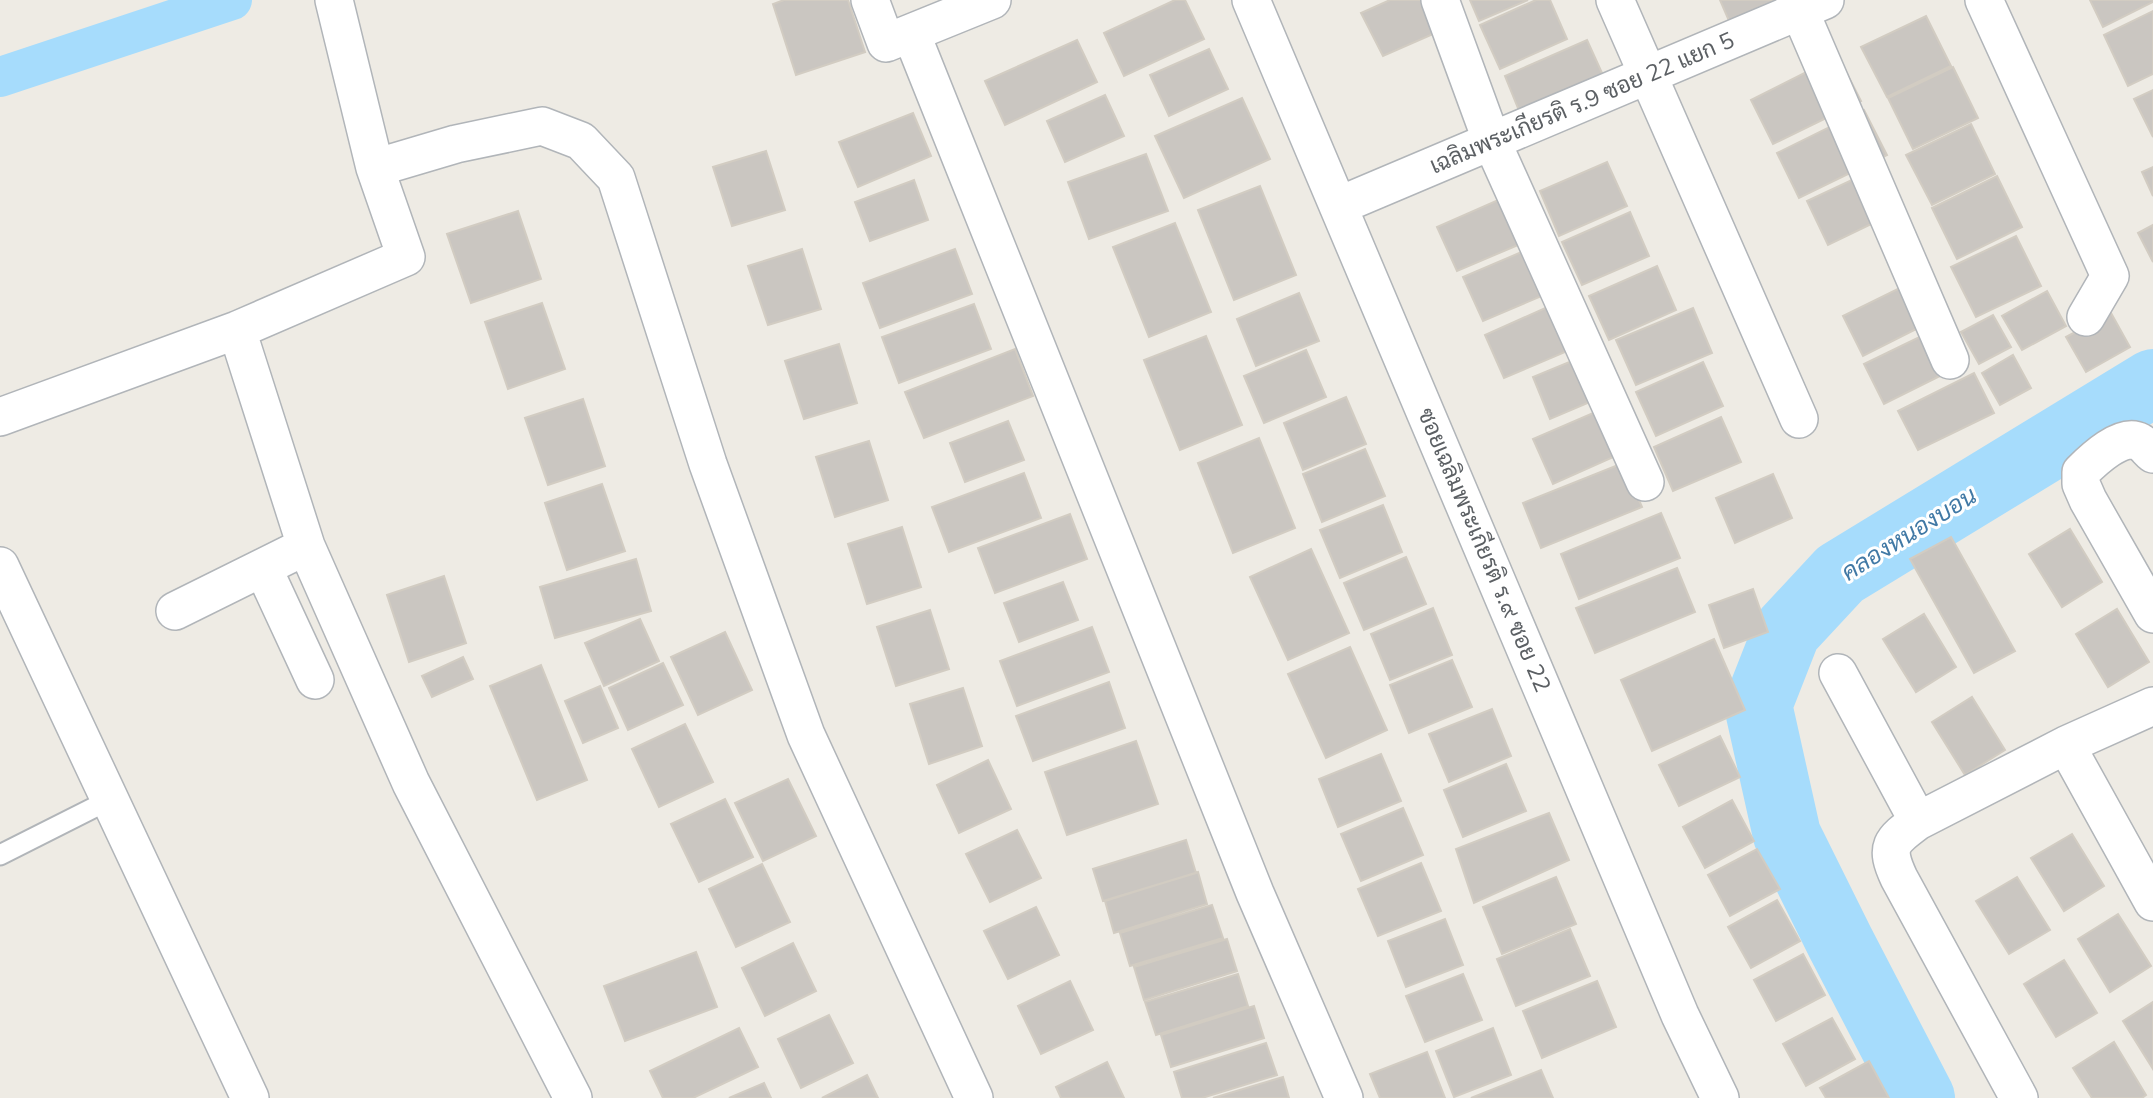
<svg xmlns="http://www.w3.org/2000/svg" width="2153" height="1098" font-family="'Nunito Sans',Sarabun,sans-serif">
  <rect width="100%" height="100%" fill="#eeebe4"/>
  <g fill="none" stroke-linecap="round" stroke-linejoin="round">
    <path stroke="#a6dcfc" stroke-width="40" d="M0 77 232 0"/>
    <path stroke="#a6dcfc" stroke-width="68" d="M1921 1098 1840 942 1787 835 1758 705 1787 631 1840 574 2153 383"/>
  </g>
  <path fill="#cac6c1" stroke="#d2ccc2" stroke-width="2" d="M784 0H848L865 52 796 75 773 4Z
    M1175 0H1185L1204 39 1124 76 1104 33Z
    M1390 0H1426L1440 31 1383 56 1361 13Z
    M1470 0H1528L1479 21Z
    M1536 0H1550L1567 39 1500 69 1480 25Z
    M1720 0H1801L1736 37Z
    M2090 0H2153V2L2103 27Z
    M2153 11V74L2128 86 2104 35Z
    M1926 16 1951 66 1887 97 1861 47Z
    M1077 40 1097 82 1005 125 985 81Z
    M1587 40 1607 84 1524 123 1505 76Z
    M1209 49 1228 89 1169 116 1150 75Z
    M1838 56 1861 101 1773 144 1751 100Z
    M1953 67 1978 118 1913 149 1888 98Z
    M2153 90V137L2134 99Z
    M1105 95 1124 136 1065 162 1047 121Z
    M1242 98 1270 159 1184 198 1155 136Z
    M1864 110 1887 155 1799 198 1777 153Z
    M913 113 931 156 858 187 839 142Z
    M1971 124 1995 174 1932 205 1906 155Z
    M766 151 785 210 732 226 713 167Z
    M1146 154 1168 211 1089 239 1068 182Z
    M1607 162 1627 206 1559 236 1540 191Z
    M2153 167V196L2142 172Z
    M1871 171 1892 214 1828 245 1807 201Z
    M1997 176 2022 227 1957 259 1932 208Z
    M914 180 928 220 870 241 855 202Z
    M1260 186 1296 275 1234 300 1198 210Z
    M1505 197 1525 242 1457 271 1437 227Z
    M518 211 541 279 471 303 447 234Z
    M1630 212 1649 256 1582 285 1562 242Z
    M1175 223 1211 312 1149 337 1113 247Z
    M2153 225V262L2138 233Z
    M2016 236 2041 286 1976 317 1951 267Z
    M1531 248 1551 292 1483 321 1463 277Z
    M802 249 821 309 768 325 748 266Z
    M955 249 972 294 880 328 863 283Z
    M1657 266 1676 310 1609 340 1589 296Z
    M1918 279 1938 318 1863 356 1843 316Z
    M2047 291 2066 326 2022 350 2002 316Z
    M1299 293 1319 341 1256 366 1237 319Z
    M542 303 565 369 508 389 485 322Z
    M974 304 991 349 899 383 882 337Z
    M1552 305 1572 349 1504 378 1485 335Z
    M1693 308 1712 353 1636 385 1616 340Z
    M2111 313 2130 347 2086 372 2066 337Z
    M1993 315 2011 347 1979 364 1961 332Z
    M1940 327 1960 366 1884 404 1864 364Z
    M1206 336 1242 425 1180 450 1144 360Z
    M839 344 857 403 804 419 785 361Z
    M1015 349 1033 396 924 438 905 392Z
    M1306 350 1326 397 1264 423 1244 376Z
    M2013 355 2031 388 2000 405 1982 373Z
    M1579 358 1597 399 1550 419 1533 377Z
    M1703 362 1723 406 1656 436 1636 392Z
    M1974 373 1994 413 1918 450 1898 411Z
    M1346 397 1366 444 1303 470 1284 423Z
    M583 399 605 466 548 485 525 418Z
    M1600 410 1620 454 1553 484 1533 439Z
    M1721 417 1741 462 1673 491 1654 447Z
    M1008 421 1024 460 965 482 950 443Z
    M1259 438 1295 528 1233 553 1198 463Z
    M869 441 888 500 835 517 816 457Z
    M1365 449 1385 496 1322 522 1303 474Z
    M1623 463 1642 507 1541 548 1523 503Z
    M1024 473 1041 518 949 552 932 507Z
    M1773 474 1792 518 1735 543 1716 498Z
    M602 484 625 551 567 570 545 503Z
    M1383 505 1402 552 1340 578 1320 530Z
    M1661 513 1680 558 1579 599 1561 554Z
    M1070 514 1087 559 995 593 978 548Z
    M902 527 921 587 867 604 848 544Z
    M2070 529 2102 582 2062 607 2029 554Z
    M1951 537 2015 651 1974 673 1910 559Z
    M1311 549 1349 633 1288 660 1250 577Z
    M1406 557 1426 604 1364 630 1344 583Z
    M636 559 651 611 555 638 540 587Z
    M1677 568 1695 612 1595 653 1576 608Z
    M444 576 466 643 409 662 387 595Z
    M1063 582 1078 620 1019 642 1004 603Z
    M1753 589 1768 632 1724 648 1709 605Z
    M1433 608 1452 655 1390 680 1371 634Z
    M2117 609 2149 662 2108 687 2076 634Z
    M930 610 949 669 896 686 877 627Z
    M1924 614 1956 667 1916 692 1883 639Z
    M640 619 659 661 604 686 585 643Z
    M1092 627 1109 672 1017 706 1000 661Z
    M725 632 752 690 698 715 671 657Z
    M1714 639 1745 710 1652 751 1621 680Z
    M1350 647 1387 730 1326 758 1288 674Z
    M463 657 473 679 432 697 422 676Z
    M1452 660 1472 707 1409 733 1390 685Z
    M663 663 683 705 628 730 609 688Z
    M541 665 587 780 537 800 490 686Z
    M1109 682 1125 728 1033 761 1016 716Z
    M600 686 618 728 583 743 565 701Z
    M963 688 982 746 929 764 910 704Z
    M1972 697 2005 750 1965 775 1932 722Z
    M1492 709 1511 756 1449 782 1429 734Z
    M685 724 713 782 659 807 632 749Z
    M1720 736 1740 777 1679 806 1659 765Z
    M1136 741 1158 804 1067 835 1045 772Z
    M1381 754 1401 801 1338 827 1319 779Z
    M988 760 1011 809 959 833 937 785Z
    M1506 764 1526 811 1463 837 1444 790Z
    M788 779 816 836 763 861 735 803Z
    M725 799 753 857 699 882 671 824Z
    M1732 800 1754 841 1705 868 1683 827Z
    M1403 808 1423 855 1361 881 1341 834Z
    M1549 813 1569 860 1474 903 1456 849Z
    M1017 830 1041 878 990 902 966 854Z
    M2072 834 2104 886 2064 911 2031 858Z
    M1186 840 1196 873 1103 901 1093 869Z
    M1757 849 1780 889 1730 916 1708 875Z
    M1421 863 1441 911 1378 936 1358 889Z
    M762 864 790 922 736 947 709 889Z
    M1198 872 1207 904 1114 933 1105 901Z
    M1556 877 1576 924 1502 954 1483 907Z
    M2017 877 2050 930 2009 954 1976 901Z
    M1777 900 1800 941 1751 968 1728 927Z
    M1212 905 1223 938 1130 966 1120 933Z
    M1036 907 1059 955 1008 979 984 931Z
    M2118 914 2151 966 2110 992 2078 939Z
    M1445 919 1463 965 1406 987 1388 941Z
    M1570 929 1590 976 1516 1006 1497 959Z
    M1227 939 1237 971 1144 1000 1134 967Z
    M793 943 816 991 765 1016 742 968Z
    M696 952 717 1007 625 1041 604 986Z
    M1803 954 1825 995 1776 1021 1754 980Z
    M2064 960 2097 1013 2056 1037 2024 984Z
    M1238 974 1248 1006 1156 1035 1145 1002Z
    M1463 974 1482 1020 1425 1042 1406 996Z
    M1070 981 1093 1030 1041 1054 1018 1006Z
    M1597 981 1616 1027 1542 1058 1523 1011Z
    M2153 1002V1069L2123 1021Z
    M1254 1006 1264 1038 1171 1067 1161 1035Z
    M829 1015 853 1063 801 1088 778 1039Z
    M1832 1018 1855 1059 1806 1086 1783 1044Z
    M739 1028 758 1067 693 1098H663L650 1071Z
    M1493 1028 1511 1075 1454 1097 1436 1051Z
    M2114 1042 2146 1095 2142 1098H2092L2073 1068Z
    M1266 1043 1277 1075 1202 1098H1182L1174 1072Z
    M1427 1052 1445 1098H1380L1370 1074Z
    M1869 1061 1889 1098H1826L1820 1088Z
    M1107 1062 1124 1098H1061L1056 1087Z
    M1541 1070 1553 1098H1471Z
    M867 1075 878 1098H822Z
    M1283 1077 1289 1098H1213Z
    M764 1083 771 1098H729Z"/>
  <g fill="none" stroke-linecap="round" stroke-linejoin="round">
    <defs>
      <path id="lane" d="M0 855 109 800"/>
      <path id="street" d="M870 0 886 43 992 0
        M1251 0 1680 1015 1720 1098
        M1440 0 1492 142 1645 482
        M1615 0 1799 419
        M1795 0 1950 360
        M1984 0 2110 276 2086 317
        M911 33 1255 893 1344 1098
        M375 168 456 144 542 126 581 141 616 178 708 464 806 735 974 1098
        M1338 206 1825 0
        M237 330 306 546 411 783 573 1098
        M0 417 237 330 406 257 375 168 334 0
        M2153 454C2149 451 2145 445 2140 442 2122 432 2093 460 2081 472V484L2088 500 2153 614
        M0 566 250 1098
        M263 568 315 680
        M175 611 306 546
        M1838 673 1918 821
        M2066 745 2153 902
        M2019 1098 1899 878C1884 846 1891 841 1918 821L2066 745 2153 706"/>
    </defs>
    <use href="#lane" stroke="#b1b5b9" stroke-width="23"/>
    <use href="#street" stroke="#b1b5b9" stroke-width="40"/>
    <use href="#lane" stroke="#fff" stroke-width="19"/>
    <use href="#street" stroke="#fff" stroke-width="37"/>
  </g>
  <g text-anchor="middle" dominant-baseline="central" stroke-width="6" stroke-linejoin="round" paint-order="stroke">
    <g font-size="23" fill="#5c6064" stroke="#fff">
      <text transform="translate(1582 103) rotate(-23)">เฉลิมพระเกียรติ ร.9 ซอย 22 แยก 5</text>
      <text transform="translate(1484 550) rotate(67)">ซอยเฉลิมพระเกียรติ ร.๙ ซอย 22</text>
    </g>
    <g font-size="24" font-style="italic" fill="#4179a5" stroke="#fff">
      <text transform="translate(1909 534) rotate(-32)">คลองหนองบอน</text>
    </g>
  </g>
</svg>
